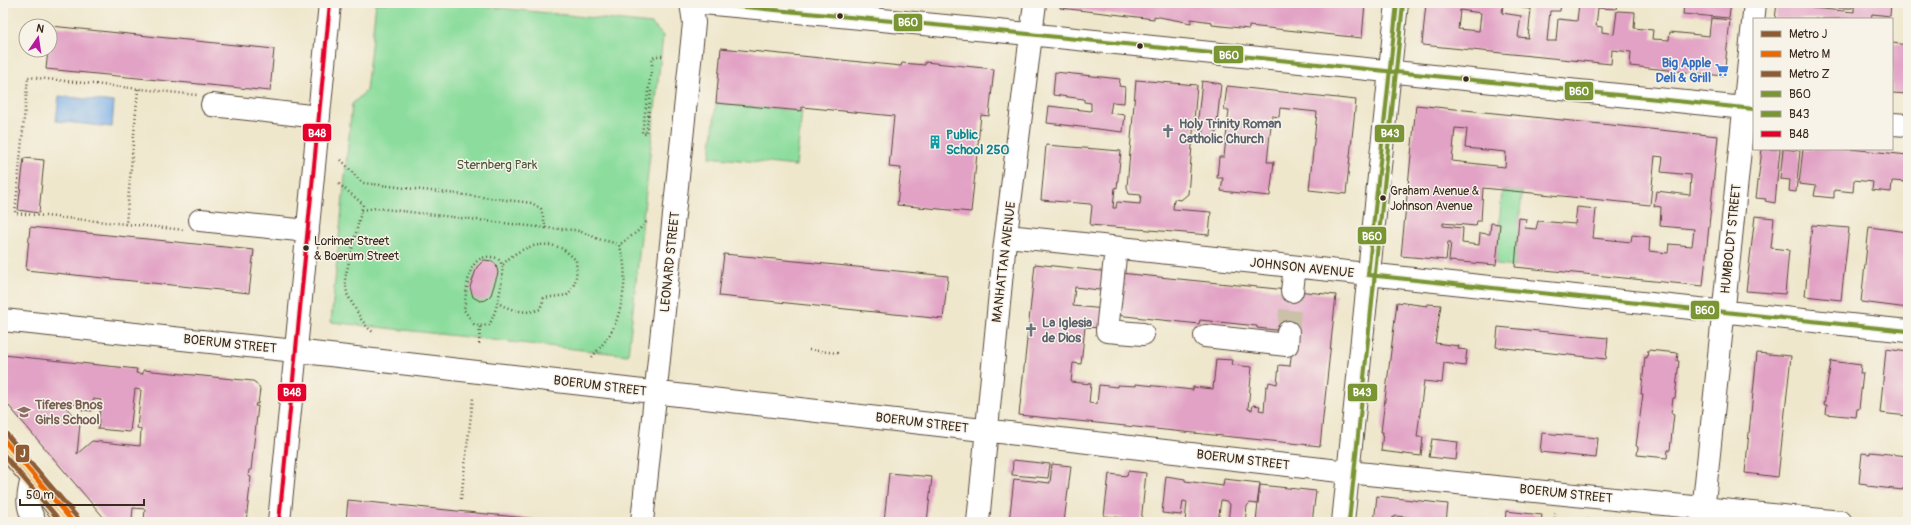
<svg xmlns="http://www.w3.org/2000/svg" width="1911" height="525" font-family="Pangolin,sans-serif">
<style>
.green{fill:#8cdd9d;stroke:#64845e}
.water{fill:#7aafe8;stroke:#5a6c83}
.building{fill:#e2a2c5;fill-rule:evenodd}
.lines{fill:none;stroke-linecap:round;stroke-linejoin:round}
.minor-tunnel{stroke:#cbc1a9;stroke-width:22;stroke-dasharray:22 11;stroke-linecap:butt}
.minor-casing{stroke:#564638;stroke-width:24}
.major-casing{stroke:#564638;stroke-width:24}
.path{stroke:#564638;stroke-width:2.5;stroke-dasharray:1 3;stroke-linecap:butt}
.minor{stroke:#fff;stroke-width:22}
.major{stroke:#eec469;stroke-width:22}
.bus-1-casing{stroke:#f7f3e8;stroke-width:7}
.bus-2-casing{stroke:#f7f3e8;stroke-width:7}
.bus-3-casing{stroke:#f7f3e8;stroke-width:7}
.bus-1{stroke:#799534;stroke-width:4}
.bus-2{stroke:#799534;stroke-width:4}
.bus-3{stroke:#e4002b;stroke-width:4}
.metro-1-casing{stroke:#f7f3e8;stroke-width:8}
.metro-2-casing{stroke:#f7f3e8;stroke-width:8}
.metro-3-casing{stroke:#f7f3e8;stroke-width:8}
.metro-1{stroke:#8e5c33;stroke-width:5}
.metro-2{stroke:#eb6800;stroke-width:5}
.metro-3{stroke:#8e5c33;stroke-width:5}
.bus-dot{fill:#3b2a1e;stroke:#f7f3e8;stroke-width:1.5}
.labels{text-anchor:middle;dominant-baseline:central;stroke-width:3;stroke-linejoin:round;paint-order:stroke}
.bus-label{font-size:12px;fill:#3b2a1e;stroke:#f7f3e8;text-anchor:start}
.shop-label{font-size:13px;font-weight:bold;fill:#366cbe;stroke:#f7f3e8;text-anchor:end}
.worship-label{font-size:13px;font-weight:bold;fill:#5b616d;stroke:#f7f3e8;text-anchor:start}
.culture-label{font-size:13px;font-weight:bold;fill:#0d838f;stroke:#f7f3e8;text-anchor:start}
.park-label{font-size:13px;fill:#4f573e;stroke:#f7f3e8}
.street-label{font-size:13px;fill:#3b2a1e;stroke:#f7f3e8}
.education-label{font-size:13px;font-weight:bold;fill:#785e54;stroke:#f7f3e8;text-anchor:start}
.line-badge{stroke:#f7f3e8;stroke-width:1.5}
.badge-label{font-size:11px;text-anchor:middle;font-weight:bold;fill:#fff}
</style>
<rect width="100%" height="100%" fill="#f7f3e8"/>
<filter id="ink" filterUnits="userSpaceOnUse"><feTurbulence type="fractalNoise" baseFrequency=".025" numOctaves="2"/><feDisplacementMap in="SourceGraphic" scale="8" xChannelSelector="R" yChannelSelector="G"/><feConvolveMatrix kernelMatrix="1 2 1 2 8 2 1 2 1" color-interpolation-filters="sRGB"/></filter>
<filter id="wash" filterUnits="userSpaceOnUse"><feTurbulence type="fractalNoise" baseFrequency=".012" numOctaves="4" result="noise"/><feDisplacementMap in="SourceGraphic" scale="16" xChannelSelector="R" yChannelSelector="G"/><feGaussianBlur stdDeviation="0.9" result="paint"/><feColorMatrix in="noise" values="0 0 0 0 0 0 0 0 0 0 0 0 0 0 0 0 0 1.4 0 .05"/><feComposite in="paint" operator="in"/></filter>
<g filter="url(#wash)">
<rect width="100%" height="100%" fill="#efe7cc"/>
<path class="green" d="M376,3H452L652,24L663,36L628,355L331,322L352,104L366,91Z
M716,103L802,111L796,166L710,157Z
M1502,190L1522,192L1515,267L1496,265Z"/>
<path class="water" d="M59,96L114,102L112,127L56,121Z"/>
<g id="blocks">
<path class="building" d="M1061,3H1365L1362,38L1249,26V29L1231,27L1212,25V22L1191,19V23L1154,16V19L1104,13L1060,8Z
M1426,3H1503L1502,13L1521,16L1518,37L1528,38L1531,9L1522,8V3H1561L1560,11H1550L1547,41H1556L1558,19L1577,21L1579,3H1617L1616,9L1598,8L1596,26L1602,27V32L1614,34L1617,11L1635,12L1634,28L1653,30L1652,39L1669,40L1670,32L1709,36L1711,18L1730,20L1724,76L1630,66L1631,52L1612,50L1611,64L1422,45ZM1460,10L1481,13L1479,31L1458,29Z
M1684,3H1731L1729,18L1683,14Z
M1777,3H1812V8L1854,12V3H1891L1890,16L1872,14L1871,19H1775Z
M1837,3H1852V8H1837Z
M51,26L274,49L270,91L46,69L48,50H50Z
M1892,43L1908,45V94L1892,93Z
M721,48L901,66L902,63L925,65V62L994,69L989,116L981,115L971,212L897,205L901,168L889,167L894,116L802,107V111L716,103Z
M1055,72L1120,79L1119,86L1125,87L1124,103L1112,102L1110,113L1125,115L1123,132L1047,123L1049,106L1091,111V103L1084,102V99L1053,95Z
M1136,80L1197,85L1188,194L1181,200L1174,199L1173,209L1211,212L1209,235L1090,225L1092,206L1090,204L1041,200L1046,145L1121,151L1117,188L1115,187L1113,208H1116L1117,202L1140,204L1141,195L1129,194L1127,187Z
M1202,81L1221,84L1215,142L1202,140L1203,129L1197,128Z
M1227,86L1356,100L1346,194L1309,190L1317,112L1280,108L1279,117L1272,116L1267,162H1274L1270,196L1221,191L1223,178H1217L1219,157H1224L1229,110H1224Z
M1416,105L1718,136L1703,286L1515,267L1519,218L1526,219L1525,228L1536,229L1538,221L1575,224L1577,207L1596,209L1593,238L1631,242L1632,235L1650,237L1649,251L1668,253L1669,244L1692,246L1694,229L1660,226L1661,207L1654,206L1656,191L1690,195L1691,175L1661,172L1663,157L1655,156L1650,205L1483,188L1481,221H1477L1476,226L1443,223V226L1463,228L1462,243L1479,245L1480,233L1490,234L1491,223L1500,224L1496,265L1449,261L1451,242H1448L1446,260L1401,256ZM1455,128L1467,129L1465,148L1506,152L1505,167L1452,161Z
M1762,149H1780L1775,203L1765,201L1766,199L1756,198Z
M1783,149L1800,151L1796,192L1789,191L1790,180L1780,179Z
M1803,149H1850L1908,155V182L1892,181L1891,192L1872,190L1873,182L1854,180L1853,192L1834,190V198L1814,196L1816,186L1799,184Z
M24,158L44,160L39,213L18,210Z
M1755,216L1774,218L1771,248L1789,250L1785,294L1746,291Z
M1812,225L1849,228L1841,300L1805,296Z
M30,227L254,250L249,293L26,270Z
M1869,227L1908,232V308L1861,302Z
M724,254L948,276L943,319L719,296Z
M484,260L492,261L496,264L498,273L491,295L486,300L480,301L473,297L470,287L477,267Z
M1035,264L1109,272L1107,291L1075,287L1073,306L1105,309L1103,328L1085,327L1081,364L1073,363L1071,382L1091,384L1089,403L1097,404L1099,385L1117,387V385L1136,386V384L1193,390V387L1213,389L1216,359L1233,360L1232,365L1252,367L1248,409L1252,410L1253,405L1260,406L1259,410L1264,411L1266,386L1268,387L1269,382L1277,384L1279,365L1290,366L1294,332L1257,328V326L1200,320L1199,324L1116,315L1120,273L1336,295L1320,446L1019,415Z
M1397,302L1427,306L1428,304L1441,305L1435,343L1459,346L1458,349L1467,350L1465,366L1444,363L1442,383L1424,381L1417,437H1423L1421,456L1381,451L1383,432H1381Z
M1498,327L1608,338L1606,359L1496,347Z
M1886,349L1908,352V416L1880,413Z
M1648,350L1678,353L1677,361H1679L1675,398H1673L1671,413L1674,414L1670,450H1668L1667,458L1637,455L1638,447L1636,446L1643,394H1641L1645,357L1647,358Z
M1757,353L1791,356L1778,477L1745,473Z
M3,355L137,369L136,373L143,374V370L253,381L256,383L260,389L258,404L256,403L255,406H258L251,470H249L248,476L251,477L246,522H121L105,519L3,399ZM135,389L141,390L137,428L141,429L140,446L92,441L77,454L80,424L65,406L45,404V401L82,405V410L92,411L93,399L101,400L98,429L130,432ZM133,508L145,509L144,521L132,519Z
M1831,361L1861,365L1860,373H1863L1859,409H1857L1856,417L1826,414L1827,405H1824Z
M1542,433L1598,438L1596,458L1540,452Z
M1432,439L1458,442L1456,460L1429,457Z
M1870,452L1907,456L1908,488H1903V490L1867,486V484L1859,483L1862,453L1870,454Z
M1013,460L1050,464L1048,478L1012,475Z
M1052,464L1071,466L1064,522H1009L1014,479L1050,483Z
M1128,471L1146,473L1141,522H1122L1123,518L1104,516L1109,474L1127,476Z
M889,473L932,477L927,522H884Z
M1166,476L1185,479V481L1223,486L1224,479L1260,483L1257,504L1250,503L1247,506L1245,522H1228L1230,504L1226,501L1221,500L1218,522H1185L1187,502L1183,501L1181,515L1162,513Z
M1260,485L1316,491L1312,522H1256Z
M1377,496L1448,504L1446,522H1427L1425,519L1396,516L1392,518L1403,522H1374Z
M348,500L556,521V522H346Z
M3,510L5,515L9,522H3Z
M1506,511L1542,515L1541,522H1505Z
M1586,519L1601,521V522H1583Z"/>
</g>
</g>
<g filter="url(#ink)">
<use href="#blocks" fill-opacity="0" stroke="#564638" stroke-width="1"/>
<g class="lines">
<path class="minor-tunnel" d="M1288,332L1292,291"/>
<g class="minor-casing">
<path id="minor" d="M703,3L1008,32L1754,109
M212,105L319,117
M1892,124L1908,125
M200,220L308,231
M1007,236L1908,331
M1116,248L1107,331L1143,334
M1292,291L1295,267
M3,320L295,351L1348,472L1841,522
M1205,336L1287,345L1288,332
M32,478C28,496 25,504 35,522
M279,522L330,3
M642,522L694,23L691,3
M978,522L1004,251L1035,3
M1343,522L1397,3
M1702,522L1755,3"/>
</g>
<g class="major-casing">
<path id="major" d="M3,444L70,522"/>
</g>
<path class="path" d="M138,89L126,224L15,213L28,77L197,95
M651,91L646,134L642,133L653,58L656,56H664
M341,160C348,166 357,180 364,183L532,203L541,209L546,228L575,230L588,234L598,239L619,244
M339,184L363,204L345,278L347,294L361,319L368,328L374,333
M362,210L376,208L546,228
M126,224L185,230
M497,302C508,310 528,315 540,309L544,298L567,295C577,284 577,274 576,260C571,256 565,249 558,247C538,240 514,250 502,266
M479,344L480,326L474,324L464,310C467,292 466,254 491,257C495,257 499,258 501,263C506,273 496,315 489,325L480,326
M809,350L838,353
M592,357C600,347 610,337 615,324C624,302 629,267 619,245L637,232L647,221
M461,499L473,398
M1554,522L1556,511"/>
<use href="#minor" class="minor"/>
<use href="#major" class="major"/>
<g class="bus-1-casing">
<path id="bus-1" d="M703,3L1008,32L1754,109
M1397,3L1368,275L1908,331"/>
</g>
<g class="bus-2-casing">
<path id="bus-2" d="M1349,522L1403,4"/>
</g>
<g class="bus-3-casing">
<path id="bus-3" d="M279,522L330,3"/>
</g>
<use href="#bus-1" class="bus-1"/>
<use href="#bus-2" class="bus-2"/>
<use href="#bus-3" class="bus-3"/>
<g class="metro-1-casing">
<path id="metro-1" d="M3,430L81,522"/>
</g>
<g class="metro-2-casing">
<path id="metro-2" d="M3,439L73,522"/>
</g>
<g class="metro-3-casing">
<path id="metro-3" d="M3,454L61,522"/>
</g>
<use href="#metro-1" class="metro-1"/>
<use href="#metro-2" class="metro-2"/>
<use href="#metro-3" class="metro-3"/>
</g>
</g>
<defs>
<g id="supermarket-bare" transform="scale(1.08)"><path d="M-6-5.5h2.5l.6 2H6L4.5 2H-2.5L-4.4-4H-6ZM-1.5 3.2a1.3 1.3 0 1 0 .1 0ZM3 3.2a1.3 1.3 0 1 0 .1 0Z" fill="#3f7fe0" stroke="#f7f3e8" stroke-width="2.5" paint-order="stroke"/></g>
<g id="church-bare" transform="scale(1.08)"><path d="M-1.2-6h2.4v3.5h3.3v2.4h-3.3V6h-2.4V-.1h-3.3v-2.4h3.3Z" fill="#6b7280" stroke="#f7f3e8" stroke-width="2.5" paint-order="stroke"/></g>
<g id="building-bare" transform="scale(1.08)"><path d="M-4-6H4V6H1V3H-1V6H-4ZM-2.5-4.3h1.7v1.8h-1.7ZM.8-4.3h1.7v1.8H.8ZM-2.5-1h1.7V.8h-1.7ZM.8-1h1.7V.8H.8Z" fill="#0f9aa8" stroke="#f7f3e8" stroke-width="2.5" paint-order="stroke"/></g>
<g id="school-bare" transform="scale(1.08)"><path d="M0-5L7-2L0 1L-7-2ZM-4 1L0 2.5L4 1V4Q0 6-4 4Z" fill="#8d6e63" stroke="#f7f3e8" stroke-width="2.5" paint-order="stroke"/></g>
</defs>
<g fill-rule="evenodd">
<use href="#supermarket-bare" x="1722" y="70"/>
<use href="#church-bare" x="1168" y="131"/>
<use href="#building-bare" x="935" y="142"/>
<use href="#church-bare" x="1031" y="330"/>
<use href="#school-bare" x="24" y="412"/>
</g>
<g class="bus-dot">
<circle cx="840" cy="16" r="3.5"/>
<circle cx="1140" cy="46" r="3.5"/>
<circle cx="1466" cy="79" r="3.5"/>
<circle cx="1383" cy="198" r="3.5"/>
<circle cx="306" cy="248" r="3.5"/>
</g>
<g class="labels">
<g class="bus-label">
<text x="1390" y="191">Graham Avenue &amp;<tspan x="1390" dy="15">Johnson Avenue</tspan></text>
<text x="314" y="241">Lorimer Street<tspan x="314" dy="15">&amp; Boerum Street</tspan></text>
</g>
<g class="shop-label">
<text x="1711" y="63">Big Apple<tspan x="1711" dy="15">Deli &amp; Grill</tspan></text>
</g>
<g class="worship-label">
<text x="1179" y="124">Holy Trinity Roman<tspan x="1179" dy="15">Catholic Church</tspan></text>
<text x="1042" y="323">La Iglesia<tspan x="1042" dy="15">de Dios</tspan></text>
</g>
<g class="culture-label">
<text x="946" y="135">Public<tspan x="946" dy="15">School 250</tspan></text>
</g>
<g class="park-label">
<text x="497" y="165">Sternberg Park</text>
</g>
<g class="street-label">
<text transform="translate(1731 239) rotate(-84)">HUMBOLDT STREET</text>
<text transform="translate(670 262) rotate(-84)">LEONARD STREET</text>
<text transform="translate(1004 262) rotate(-83)">MANHATTAN AVENUE</text>
<text transform="translate(1302 268) rotate(6)">JOHNSON AVENUE</text>
<text transform="translate(230 344) rotate(6)">BOERUM STREET</text>
<text transform="translate(600 386) rotate(7)">BOERUM STREET</text>
<text transform="translate(922 423) rotate(7)">BOERUM STREET</text>
<text transform="translate(1243 460) rotate(7)">BOERUM STREET</text>
<text transform="translate(1566 494) rotate(6)">BOERUM STREET</text>
</g>
<g class="education-label">
<text x="35" y="405">Tiferes Bnos<tspan x="35" dy="15">Girls School</tspan></text>
</g>
</g>
<g class="line-badge">
<rect x="893" y="13" width="30" height="19" rx="4" fill="#799534"/>
<rect x="1213" y="45" width="31" height="19" rx="4" fill="#799534"/>
<rect x="1564" y="81" width="30" height="20" rx="4" fill="#799534"/>
<rect x="302" y="123" width="30" height="19" rx="4" fill="#e4002b"/>
<rect x="1374" y="124" width="31" height="19" rx="4" fill="#799534"/>
<rect x="1357" y="226" width="30" height="19" rx="4" fill="#799534"/>
<rect x="1690" y="300" width="30" height="20" rx="4" fill="#799534"/>
<rect x="277" y="383" width="30" height="19" rx="4" fill="#e4002b"/>
<rect x="1347" y="383" width="31" height="19" rx="4" fill="#799534"/>
<rect x="15" y="444" width="15" height="19" rx="4" fill="#8e5c33"/>
</g>
<g class="badge-label">
<text x="908" y="26">B60</text>
<text x="1229" y="59">B60</text>
<text x="1579" y="95">B60</text>
<text x="317" y="137">B48</text>
<text x="1390" y="137">B43</text>
<text x="1372" y="240">B60</text>
<text x="1705" y="314">B60</text>
<text x="292" y="396">B48</text>
<text x="1362" y="396">B43</text>
<text x="23" y="457">J</text>
</g>
<rect width="1911" height="525" fill="none" stroke="#f7f3e8" stroke-width="16"/>
<rect x="1753" y="18" width="140" height="132" fill="#f7f3e8" stroke="#aca397"/>
<rect x="1761" y="31" width="20" height="6" fill="#8e5c33" stroke="#aca397"/>
<text x="1789" y="38" font-size="12" fill="#3b2a1e">Metro J</text>
<rect x="1761" y="51" width="20" height="6" fill="#eb6800" stroke="#aca397"/>
<text x="1789" y="58" font-size="12" fill="#3b2a1e">Metro M</text>
<rect x="1761" y="71" width="20" height="6" fill="#8e5c33" stroke="#aca397"/>
<text x="1789" y="78" font-size="12" fill="#3b2a1e">Metro Z</text>
<rect x="1761" y="91" width="20" height="6" fill="#799534" stroke="#aca397"/>
<text x="1789" y="98" font-size="12" fill="#3b2a1e">B60</text>
<rect x="1761" y="111" width="20" height="6" fill="#799534" stroke="#aca397"/>
<text x="1789" y="118" font-size="12" fill="#3b2a1e">B43</text>
<rect x="1761" y="131" width="20" height="6" fill="#e4002b" stroke="#aca397"/>
<text x="1789" y="138" font-size="12" fill="#3b2a1e">B48</text>
<g transform="translate(38 38) rotate(13)"><circle r="19" fill="#f7f3e8" stroke="#aca397"/>
<path d="M0-3L7 15L0 10L-7 15Z" fill="#b5179e"/>
<text y="-6" font-size="11" font-weight="bold" text-anchor="middle" fill="#3b2a1e">N</text>
</g>
<path d="M20 499v6h124v-6" fill="none" stroke="#3b2a1e" stroke-width="2"/>
<text x="26" y="499" font-size="12" fill="#3b2a1e" stroke="#f7f3e8" stroke-width="3" paint-order="stroke">50 m</text>
</svg>
